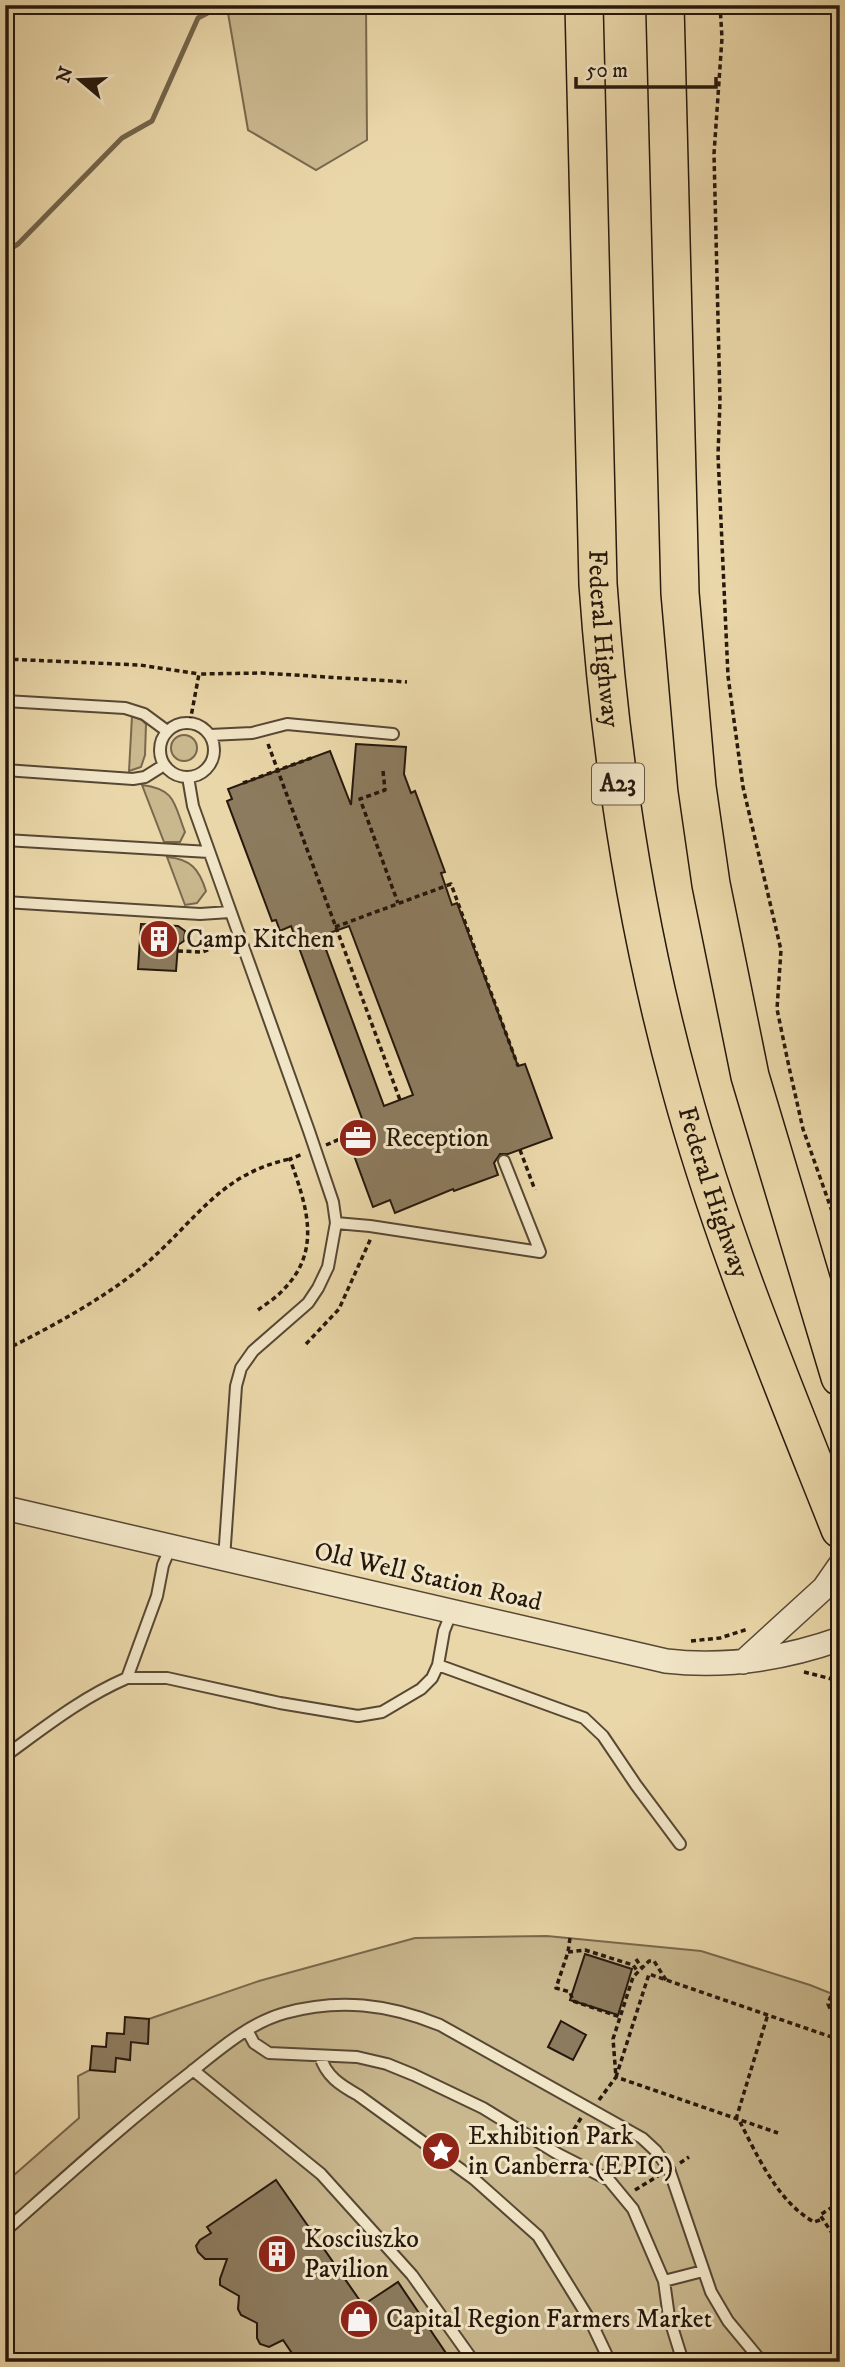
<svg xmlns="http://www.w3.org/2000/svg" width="845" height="2367" font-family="'IM FELL DW Pica',serif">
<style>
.green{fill:#c9b78e;stroke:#78684d;stroke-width:2}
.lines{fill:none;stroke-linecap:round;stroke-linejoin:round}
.stream{stroke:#73644a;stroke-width:5}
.building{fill:#8c7b5e;stroke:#26180c;stroke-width:2;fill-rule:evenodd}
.service-casing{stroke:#574833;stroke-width:14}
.minor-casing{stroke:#574833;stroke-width:26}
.trunk-casing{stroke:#26180c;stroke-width:40}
.path{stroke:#26180c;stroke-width:3.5;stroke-dasharray:5 3.5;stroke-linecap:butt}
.service{stroke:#f1e5c7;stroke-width:10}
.minor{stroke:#f1e5c7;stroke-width:23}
.trunk{stroke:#ead7a9;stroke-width:37}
.labels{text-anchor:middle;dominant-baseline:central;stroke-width:6;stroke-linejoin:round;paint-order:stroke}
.shield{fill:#f1e5c7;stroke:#635644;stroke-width:2}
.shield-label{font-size:24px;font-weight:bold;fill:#26180c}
.street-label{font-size:26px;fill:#26180c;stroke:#f1e5c7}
.poi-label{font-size:26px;fill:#26180c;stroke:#f1e5c7;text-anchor:start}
</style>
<rect width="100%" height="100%" fill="#ead7a9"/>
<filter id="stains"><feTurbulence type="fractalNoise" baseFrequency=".00286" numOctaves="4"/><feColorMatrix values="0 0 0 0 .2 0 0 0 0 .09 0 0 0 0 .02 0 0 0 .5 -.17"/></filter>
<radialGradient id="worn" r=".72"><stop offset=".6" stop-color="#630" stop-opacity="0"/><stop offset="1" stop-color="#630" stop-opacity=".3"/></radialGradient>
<path class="green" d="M242,5H366L367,140L316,170L248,130L228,13Z
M132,716L142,720L146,724L145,755L141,767L129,771Z
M171 748a13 13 0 1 1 26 0a13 13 0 1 1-26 0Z
M142,785C176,789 174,804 185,832L180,842H164Z
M167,857C191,859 199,869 206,891L197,903L185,905Z
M547,1936L701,1951L810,1985L840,1997V2362H5V2183L79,2118L78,2076L90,2070L149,2019L259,1981L415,1938Z"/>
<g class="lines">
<path class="stream" d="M5,252L18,244L122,138L152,121L198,18L223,5"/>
</g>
<path class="building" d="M356,744L406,747L404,774L411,793L415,791L445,872L441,873L452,905L457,903L518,1066L525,1064L552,1138L508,1154H500L494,1163L498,1175L454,1191L453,1189L395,1213L390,1200L373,1207L345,1131L364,1124L291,926L280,931L276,920L272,921L227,801L232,799L228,789L330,751L351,805ZM349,926L413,1095L384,1106L321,936Z
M141,924L178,926L185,931L184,941L178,945L176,971L138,969Z
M585,1954L632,1969L618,2015L570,2000Z
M125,2017L149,2019L148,2044L131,2042L130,2060L116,2058L115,2072L90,2070L92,2046L106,2047L107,2033L124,2034Z
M561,2021L586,2035L573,2060L548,2047Z
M276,2180L363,2305L398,2282L452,2362H298L283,2340L269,2347L260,2344L257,2338V2323L241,2315L238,2309L239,2296L220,2285V2279L227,2259H205L198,2252L196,2246L200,2240L211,2233L207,2227Z"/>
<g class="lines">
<g class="service-casing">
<path id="service" d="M5,701L125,708L144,714L167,731
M160 750a27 27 0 1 1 54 0a27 27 0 1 1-54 0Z
M210,735L252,733L287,724L393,734
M5,770L133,779L145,777L164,765
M188,777L193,806L309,1131L333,1202L336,1223L328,1267L318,1288L308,1303L253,1351L241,1368L236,1386L224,1559
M5,840L209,852
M5,902L200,914L230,912
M336,1223L370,1226L540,1252L504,1161
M438,1665L584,1718L603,1736L636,1785L680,1844
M127,1678H167L280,1703L358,1716L382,1712L421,1689L432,1678L438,1665L444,1631L452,1611
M5,1756C45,1727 81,1698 127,1678L157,1596L163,1565L171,1546
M247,2030L254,2043L269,2053L357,2057L387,2064L414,2075L483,2108L558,2154L609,2180L633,2209L664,2281L669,2317L683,2362
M320,2056C326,2076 340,2085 358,2095L474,2179L538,2236L591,2322L610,2362
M193,2070L321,2174L412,2275L474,2362
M5,2231C66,2177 126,2122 191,2072C220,2049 249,2023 285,2013C339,1998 388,2004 440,2025L642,2138L656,2151L669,2169L711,2292L728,2321L762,2362
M664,2281L703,2271"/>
</g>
<g class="minor-casing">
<path id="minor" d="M5,1508L666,1661C726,1668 783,1659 840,1639
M743,1662L824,1588L840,1565"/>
</g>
<g class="trunk-casing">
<g id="trunk">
<path id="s1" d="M584,5L598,584C610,754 635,922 680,1086C721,1237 782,1383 840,1529"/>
<path d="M665,5L680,593L697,787L711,884L750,1076L840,1377"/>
</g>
</g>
<path class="path" d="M720,5L722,38L714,154L720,401L718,455L728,676L743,787L781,950L777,1009L789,1067L803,1129L840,1234
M5,659L140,665L199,674
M190,722L199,674L262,673L407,682
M5,740L13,714
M268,744L400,1100
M383,771L385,790L360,799L398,903
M243,783L314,757
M335,927L451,884L518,1066
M178,951L202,952L227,943
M326,1145L347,1136
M520,1150L535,1190
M258,1310C266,1304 276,1298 283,1290C323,1250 306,1205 290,1159L303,1154
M306,1344L339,1309L371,1238
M5,1350C53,1326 101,1300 142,1267C194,1224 218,1174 290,1159
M691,1641L720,1638L748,1629
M804,1672L840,1681
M570,1938L568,1952L556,1988L570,1992L573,2001L620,2017
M568,1952L585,1950L633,1965L638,1972
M636,1959L642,1968
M666,1980L654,1961H649L633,1977L613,2039L616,2077L649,1974L840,2040
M831,1996L828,2004L840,2031
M599,2100L616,2077L778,2133
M736,2119L768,2014
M740,2122C758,2157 778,2202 814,2222L823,2219
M565,2144L581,2118
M680,2163L689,2157
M635,2190L658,2176
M840,2202L820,2215L840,2245"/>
<use href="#service" class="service"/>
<use href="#minor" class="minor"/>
<use href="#trunk" class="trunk"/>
</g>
<defs>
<g id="building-disc" transform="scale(2.0125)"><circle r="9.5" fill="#8f2418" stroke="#f1e5c7"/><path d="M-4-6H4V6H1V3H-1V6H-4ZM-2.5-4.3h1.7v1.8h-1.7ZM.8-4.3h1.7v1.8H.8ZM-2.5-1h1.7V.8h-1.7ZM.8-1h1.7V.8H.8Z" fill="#fff"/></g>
<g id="office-disc" transform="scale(2.0125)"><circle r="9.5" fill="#8f2418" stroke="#f1e5c7"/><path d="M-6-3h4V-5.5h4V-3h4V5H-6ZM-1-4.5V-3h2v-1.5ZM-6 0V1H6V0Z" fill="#fff"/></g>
<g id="sight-disc" transform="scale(2.0125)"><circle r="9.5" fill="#8f2418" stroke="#f1e5c7"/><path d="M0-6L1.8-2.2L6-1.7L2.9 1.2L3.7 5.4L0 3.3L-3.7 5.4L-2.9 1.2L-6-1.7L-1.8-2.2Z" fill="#fff"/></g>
<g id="shop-disc" transform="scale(2.0125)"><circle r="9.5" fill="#8f2418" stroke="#f1e5c7"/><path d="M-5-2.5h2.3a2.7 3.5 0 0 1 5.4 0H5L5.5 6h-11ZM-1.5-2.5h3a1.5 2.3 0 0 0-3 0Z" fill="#fff"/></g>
</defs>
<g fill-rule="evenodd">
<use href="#building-disc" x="159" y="939"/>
<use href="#office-disc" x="358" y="1138"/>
<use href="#sight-disc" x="441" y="2151"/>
<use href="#building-disc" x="277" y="2254"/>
<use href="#shop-disc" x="359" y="2319"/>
</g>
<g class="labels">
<rect class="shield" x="592" y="763.5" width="52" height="41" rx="5"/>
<g class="shield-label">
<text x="618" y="784">A23</text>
</g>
<g class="street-label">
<text stroke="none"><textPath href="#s1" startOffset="634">Federal Highway</textPath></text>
<text stroke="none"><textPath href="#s1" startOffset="1200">Federal Highway</textPath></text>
<text transform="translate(428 1577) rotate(13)">Old Well Station Road</text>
</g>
<g class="poi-label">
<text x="186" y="939">Camp Kitchen</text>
<text x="385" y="1138">Reception</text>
<text x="468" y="2136">Exhibition Park<tspan x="468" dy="30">in Canberra (EPIC)</tspan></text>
<text x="304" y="2239">Kosciuszko<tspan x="304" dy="30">Pavilion</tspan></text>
<text x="386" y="2319">Capital Region Farmers Market</text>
</g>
</g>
<rect width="845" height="2367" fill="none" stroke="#ead7a9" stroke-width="28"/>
<rect x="7" y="7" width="831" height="2353" fill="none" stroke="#26180c" stroke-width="3.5"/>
<rect x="14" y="14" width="817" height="2339" fill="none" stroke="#26180c" stroke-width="2"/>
<g transform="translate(80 80) rotate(289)" stroke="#f1e5c7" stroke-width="5" paint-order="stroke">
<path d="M0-5L12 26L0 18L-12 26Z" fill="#26180c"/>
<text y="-10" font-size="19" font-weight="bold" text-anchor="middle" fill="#26180c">N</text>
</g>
<path d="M576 77v10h140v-10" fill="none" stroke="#26180c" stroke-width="3.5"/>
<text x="586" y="77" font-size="21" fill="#26180c" stroke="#f1e5c7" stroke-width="5" paint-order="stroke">50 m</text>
<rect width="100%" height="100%" filter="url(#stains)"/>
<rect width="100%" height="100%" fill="url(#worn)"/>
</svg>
